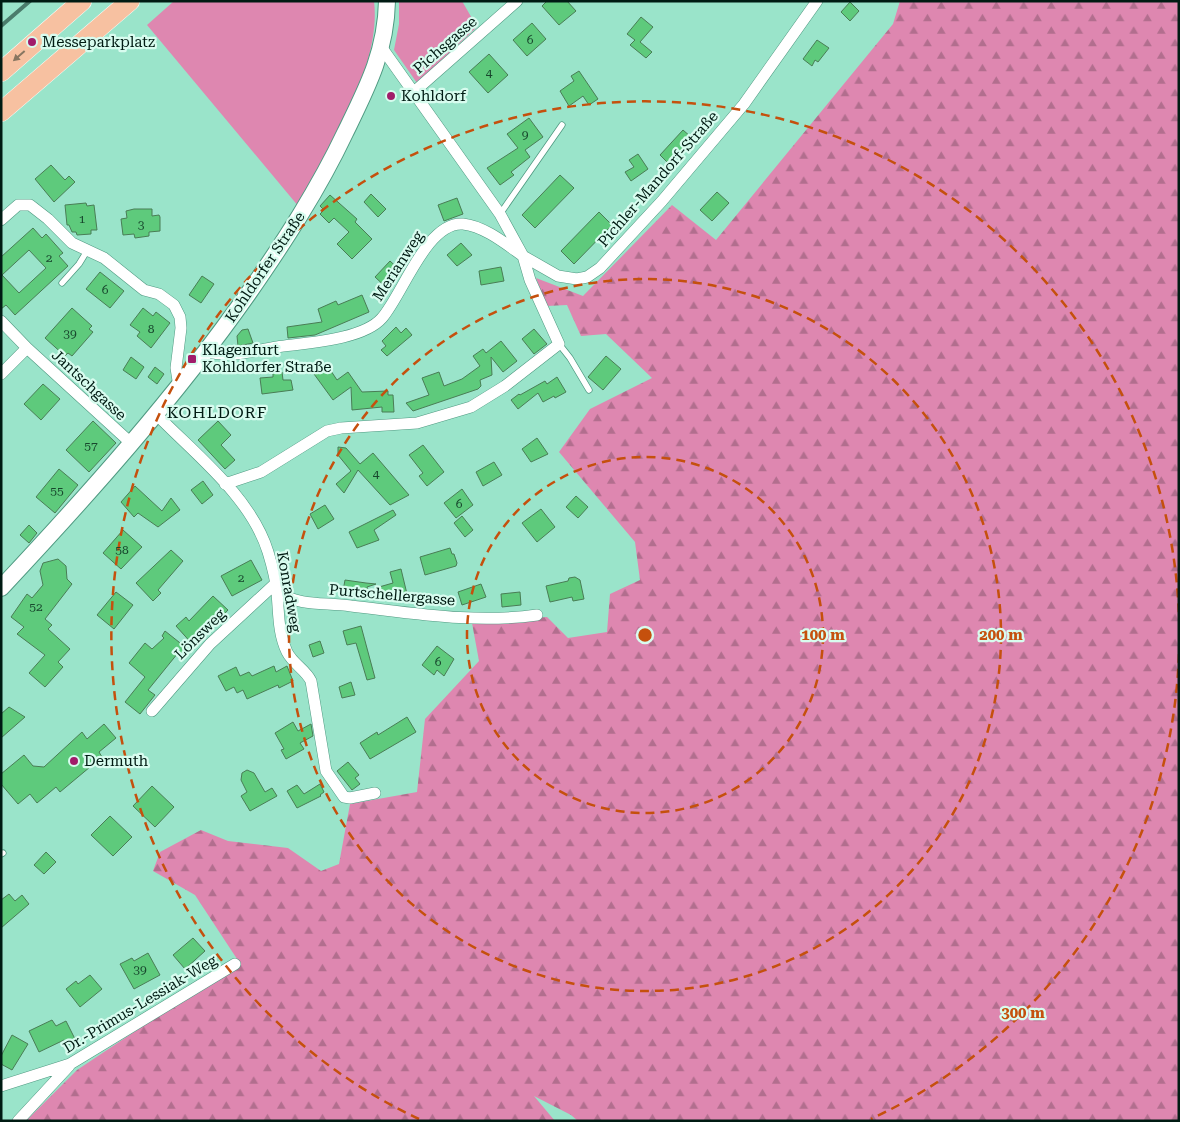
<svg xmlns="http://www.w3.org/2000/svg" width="1180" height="1122" font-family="'Roboto Serif',serif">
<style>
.green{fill:#de87b0}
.forest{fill:url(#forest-firs)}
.building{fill:#5eca7c;stroke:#497d55;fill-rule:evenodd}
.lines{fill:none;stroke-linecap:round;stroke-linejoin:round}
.lane-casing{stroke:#4f9981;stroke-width:7}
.street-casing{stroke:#4f9981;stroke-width:12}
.secondary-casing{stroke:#4f9981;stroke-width:18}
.primary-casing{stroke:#fff;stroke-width:20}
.lane{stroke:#fff;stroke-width:5.5}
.street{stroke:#fff;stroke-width:11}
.secondary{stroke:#fff;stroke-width:16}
.primary{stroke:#f7c1a1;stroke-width:19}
.rail{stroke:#4b7c6c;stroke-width:4}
.oneway{fill:#887661}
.ring{fill:none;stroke:#c5500d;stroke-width:2.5;stroke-dasharray:9 6}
.poi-dot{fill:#a11c6a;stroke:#d8fcef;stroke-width:2}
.labels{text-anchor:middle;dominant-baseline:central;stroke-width:4.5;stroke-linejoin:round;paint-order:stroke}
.number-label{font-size:12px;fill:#18472d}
.poi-label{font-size:15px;fill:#001b13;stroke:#d8fcef;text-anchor:start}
.street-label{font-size:15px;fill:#001b13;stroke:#d8fcef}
.neighbourhood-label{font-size:16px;letter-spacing:1px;fill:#001b13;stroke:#d8fcef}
.centre{fill:#c5500d;stroke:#d8fcef;stroke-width:2.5}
.ring-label{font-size:15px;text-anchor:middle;font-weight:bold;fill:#c5500d;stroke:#d8fcef;stroke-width:4.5;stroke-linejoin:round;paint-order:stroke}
</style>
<defs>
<pattern id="forest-firs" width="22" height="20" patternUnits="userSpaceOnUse" patternTransform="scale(1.25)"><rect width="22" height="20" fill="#de87b0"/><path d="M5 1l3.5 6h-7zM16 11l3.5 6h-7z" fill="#b26e8e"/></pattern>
</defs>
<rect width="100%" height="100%" fill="#9ae4ca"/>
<path class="green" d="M174,1H374C382,67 328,149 299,207L147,25Z
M399,1H462L477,27L417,83L394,50L399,24Z"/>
<path class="forest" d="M900,1H1179V1121H578L571,1115L534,1096L555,1121H26L77,1070L239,962L195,895L153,871L160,852L201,830L228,841L288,848L321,871L339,864L350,804L417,792L425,719L479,661L472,623L547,617L568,638L607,632L610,594L640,580L635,542L559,452L590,409L652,378L606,334L581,336L567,305L547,306L536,278L583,296L672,205L716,240L893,24Z"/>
<path class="building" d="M547,1H567L576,11L559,25L542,6Z
M850,2L859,11L850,21L841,12Z
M641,17L653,27L640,42L652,52L646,58L630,45L635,40L627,34Z
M532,23L546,39L527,56L513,40Z
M817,40L829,48L818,62L815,60L812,66L803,59Z
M489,54L508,75L488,93L469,72Z
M579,71L598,99L589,105L583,96L569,106L560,91L574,81L571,76Z
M529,118L543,137L525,150L530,157L511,172L514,175L500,185L487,168L518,148L507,134Z
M683,130L691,137L688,149L669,164L660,155Z
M638,154L648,169L631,181L625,172L634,167L629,160Z
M51,165L65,180L69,176L75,182L54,202L35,179Z
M560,175L574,188L535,228L522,215Z
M717,192L729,203L712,221L700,210Z
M371,194L386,209L378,217L364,202Z
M330,195L357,219L355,222L372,239L352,259L337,244L349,232L334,218L329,223L320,214L324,210L320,206Z
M457,198L463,214L444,221L438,205Z
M86,203L87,206L94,205L97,230H91V234L77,235L76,232H72L69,225H67L65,205Z
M134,209H152V216L159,215L160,217V231L149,232V236L135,238L134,234L123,235L121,219L127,218L126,211Z
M599,212L612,225L574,264L561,251Z
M33,228L42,238L46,234L63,253L59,256L68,266L15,315L6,305L1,309V257ZM29,250L46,268L19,293L2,275Z
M461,243L472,255L457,266L447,255Z
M390,261L402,272L389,290L375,277Z
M501,267L504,281L481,285L479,271Z
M100,272L124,291L110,308L86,289Z
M202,276L214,284L201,303L189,295Z
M362,295L369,312L315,335L288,338L287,327L322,322L318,309L336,301L338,305Z
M72,308L92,326L89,329L93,332L72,356L68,353L65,356L45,338Z
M143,308L153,316L156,312L170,323L151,348L137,336L140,332L130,325Z
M396,327L401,333L406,328L412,335L387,356L381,350L386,346L382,341Z
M248,329L253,343L238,346L237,336L242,330Z
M534,329L547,344L534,354L522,339Z
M501,341L517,361L503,372L491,357L492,375L480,380L481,386L478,389L413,411L406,403L429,395L422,378L439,372L444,386L462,379L480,366L473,356L483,349L486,353Z
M606,356L621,369L603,390L588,377Z
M131,357L144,367L136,379L123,370Z
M327,365L337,380L348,372L362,392L388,391V395H393L394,412H382V407L352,410L351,387L333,400L314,374Z
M155,367L164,374L157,384L148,377Z
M282,372L283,380H291L293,390L262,394L260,378L273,377V373Z
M557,377L566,392L555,398L554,396L543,402L538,393L518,409L511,400L519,394L520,395L545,381L547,384Z
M43,384L60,399L41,420L24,404Z
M93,421L116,443L89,472L66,450Z
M218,421L231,435L221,445L235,460L225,469L198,440Z
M537,438L548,454L531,462L522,449Z
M423,445L444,472L427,486L419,476L423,473L409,455Z
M338,447L346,448L360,464L373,453L409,495L390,505L358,470L344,493L336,484L351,471L338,455Z
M494,462L502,475L483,486L476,472Z
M59,469L78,485L55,513L36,497Z
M203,481L213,495L202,504L191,490Z
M135,486L162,511L171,498L180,510L158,527L138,513L134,517L121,502Z
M462,489L473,505L456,518L444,503Z
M576,496L588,507L578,518L566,507Z
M325,505L334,519L318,529L310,514Z
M541,509L555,527L537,542L522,523Z
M393,510L396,515L374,530L379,540L357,548L349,532Z
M462,516L473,530L465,537L454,523Z
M29,525L37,533L29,543L20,535Z
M123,530L142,547L121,569L103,553Z
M450,548L452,554H454L457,563L456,566L425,575L420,557Z
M171,550L183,561L158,590L161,593L153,601L136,583Z
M58,559L66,566L67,579L72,584L45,619L52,625L48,629L70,649L58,662L63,667L45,687L29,673L45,655L17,634L24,627L11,617L27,594L32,598L43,585L40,571L43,563Z
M251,560L262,580L232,596L221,576Z
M401,569L407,594L382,600L379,587L393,583L390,572Z
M575,577L580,580L584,599L573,601L572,597L550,602L546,586L568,581L569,578Z
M345,580L366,583L376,584L367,587L368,591L359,595L357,590L343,591Z
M481,584L486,597L462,605L458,592Z
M116,592L133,605L114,629L97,615Z
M520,592L521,605L502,607L501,594Z
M213,596L228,610L194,646L176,626L186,617L189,621Z
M361,626L375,678L367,680L356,643L347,645L343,631Z
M165,631L189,650L182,657L178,653L148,690L155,695L140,714L125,702L145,677L129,663L145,643L152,649L164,638L162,636Z
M320,641L324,653L313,657L309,645Z
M437,646L454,659L444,676L437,670L434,675L422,665Z
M274,666L276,672L287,666L293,681L279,688L278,685L247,699L243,690L237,693L234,687L226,691L218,676L236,667L240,676L249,672L252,676Z
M351,682L355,695L342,698L339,687Z
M9,707L25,717L1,738V714Z
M407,717L416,732L370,759L360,743L377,732L378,735Z
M293,722L298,731L311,724L313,736L300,743L304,749L286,759L281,750L284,749L275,733Z
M104,724L116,738L99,752L102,757L60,792L56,787L37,803L30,794L18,804L1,784V774L24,755L33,766L44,767L82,732L87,739Z
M348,762L359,775L355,778L360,784L352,790L337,771Z
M247,770L254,773L265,792L272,788L277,796L250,811L241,796L247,792L241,780L242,773Z
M320,784L324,792L320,795L321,796L297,808L287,791L297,785L304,794Z
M152,786L174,807L155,827L133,806Z
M110,816L132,837L113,856L91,835Z
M46,852L56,862L44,874L34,865Z
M9,894L15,901L22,895L29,904L1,928V900Z
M193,938L205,951L185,969L173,955Z
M148,953L160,975L134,989L120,964L132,958L134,961Z
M90,975L102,989L80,1007L66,989L76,981L78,984Z
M52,1020L56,1026L66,1021L76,1041L66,1046L64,1040L39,1052L29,1031Z
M12,1035L28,1044L12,1070L1,1064V1056Z"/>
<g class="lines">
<g class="lane-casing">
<path id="lane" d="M500,214L562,125
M62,283L79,264L87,251
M559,344L570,358L589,390
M1,854L3,853"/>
</g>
<g class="street-casing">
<path id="street" d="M382,48L500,214L523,256L558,276L577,279L587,277L600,268L662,201L744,104L817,1
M415,91L517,1
M1,220L18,205H30L48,219L72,243L104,258L144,290L159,294L174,305L180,317L181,328L176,368L179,387
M1,321L27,348
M206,352C232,358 252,351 277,347C305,343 363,340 382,318C403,294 427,221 463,224C484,226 506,244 523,256L530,280L559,344L505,386L471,407L417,423L341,428L327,431L261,472L225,484
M1,374L27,348L132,444
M157,415C196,455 251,497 268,552C272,565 276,580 277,593C279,614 278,633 287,652C293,664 306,670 311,681L326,771L344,797L350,798L375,793
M277,592C302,607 324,602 351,606C413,613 475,624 537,615
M152,711L210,644L275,584
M1,1086L70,1064L235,964
M18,1121L69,1066"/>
</g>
<g class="secondary-casing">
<path id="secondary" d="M1,588C89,494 174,399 248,294C284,242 318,190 345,133C367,88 386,52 387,1"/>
</g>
<g class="primary-casing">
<path id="primary" d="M1,72L82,1
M1,112L130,1"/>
</g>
<use href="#lane" class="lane"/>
<use href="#street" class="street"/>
<use href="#secondary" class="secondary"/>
<use href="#primary" class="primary"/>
<path class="rail" d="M1,26L30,1"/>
</g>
<defs><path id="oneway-solid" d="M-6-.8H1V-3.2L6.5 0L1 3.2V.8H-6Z" transform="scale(1.25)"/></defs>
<use class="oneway" href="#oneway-solid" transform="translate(19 56) rotate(139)"/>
<g class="ring">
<circle cx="645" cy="635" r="178"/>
<circle cx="645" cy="635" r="356"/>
<path d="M1179 654A534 534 0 0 1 871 1119M419 1119A534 534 0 1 1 1179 616"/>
</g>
<g class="poi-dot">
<circle cx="32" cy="42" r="5"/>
<circle cx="391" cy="96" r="5"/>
<rect x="187" y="354" width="10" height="10" rx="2.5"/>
<circle cx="74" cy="761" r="5"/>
</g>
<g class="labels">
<g class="number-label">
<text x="530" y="40">6</text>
<text x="489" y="73">4</text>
<text x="525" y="135">9</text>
<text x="82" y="219">1</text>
<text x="141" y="225">3</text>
<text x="49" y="258">2</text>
<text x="105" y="290">6</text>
<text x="151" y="329">8</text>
<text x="70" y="334">39</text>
<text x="91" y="446">57</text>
<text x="376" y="474">4</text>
<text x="57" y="491">55</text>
<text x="459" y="504">6</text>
<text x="122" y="550">58</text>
<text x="241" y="578">2</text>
<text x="36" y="607">52</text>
<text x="438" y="662">6</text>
<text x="140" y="970">39</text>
</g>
<g class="poi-label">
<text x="42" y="42">Messeparkplatz</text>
<text x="401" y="96">Kohldorf</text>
<text x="202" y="350">Klagenfurt<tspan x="202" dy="17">Kohldorfer Straße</tspan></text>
<text x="84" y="761">Dermuth</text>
</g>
<g class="street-label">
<text transform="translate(445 45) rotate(-41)">Pichsgasse</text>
<text transform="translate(658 179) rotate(-49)">Pichler-Mandorf-Straße</text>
<text transform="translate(398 266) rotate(-57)">Merianweg</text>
<text transform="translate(265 267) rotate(-56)">Kohldorfer Straße</text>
<text transform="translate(89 385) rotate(43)">Jantschgasse</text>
<text transform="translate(289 592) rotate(80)">Konradweg</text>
<text transform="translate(392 595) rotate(5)">Purtschellergasse</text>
<text transform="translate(200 634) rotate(-45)">Lönsweg</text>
<text transform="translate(140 1004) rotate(-31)">Dr.-Primus-Lessiak-Weg</text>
</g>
<g class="neighbourhood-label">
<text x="217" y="412">KOHLDORF</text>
</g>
</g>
<circle cx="645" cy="635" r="8" class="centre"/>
<g class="ring-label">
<text x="823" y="640">100 m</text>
<text x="1001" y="640">200 m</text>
<text x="1023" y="1018">300 m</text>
</g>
<rect width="1180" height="1122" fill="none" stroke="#001b13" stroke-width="5"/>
</svg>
